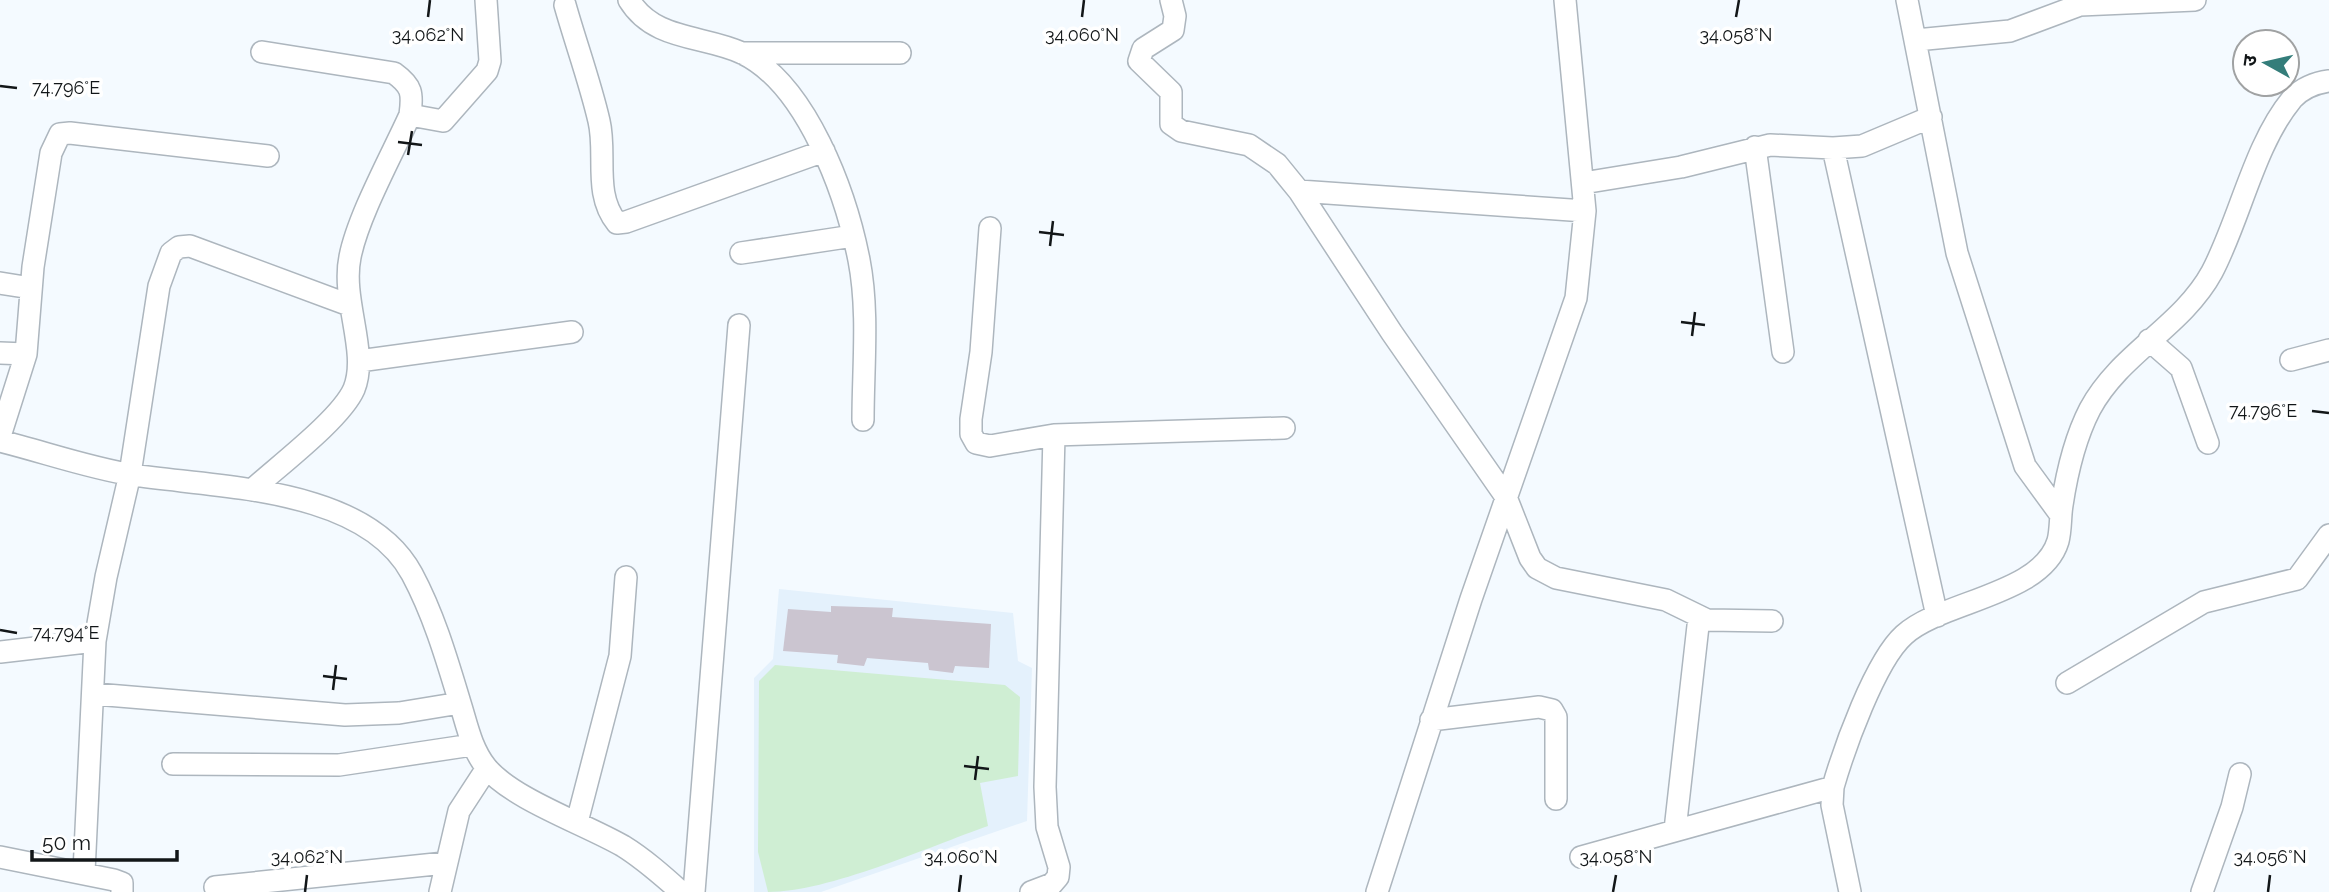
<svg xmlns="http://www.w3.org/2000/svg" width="2329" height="892" font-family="Raleway,'Noto Sans Devanagari',sans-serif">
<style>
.built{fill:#e4f1fc}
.green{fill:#cfeed3}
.building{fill:#cbc5d0}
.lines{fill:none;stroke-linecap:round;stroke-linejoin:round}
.minor-casing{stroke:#adb6be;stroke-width:24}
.minor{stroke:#fff;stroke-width:21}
.ticks{fill:none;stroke:#121618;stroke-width:2.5}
.ticks-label{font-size:18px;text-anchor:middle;fill:#121618;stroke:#fff;stroke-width:7;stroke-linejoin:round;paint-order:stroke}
</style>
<rect width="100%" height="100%" fill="#f4faff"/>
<path class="built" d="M779,589L1013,613L1018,661L1032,668L1027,821L821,892H754V678L773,659Z"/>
<path class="green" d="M775,665L1005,685L1020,697L1018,776L980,783L988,826C928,847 829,892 768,892L758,852L759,681Z"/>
<path class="building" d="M831,606L893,608L892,617L991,624L989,668L955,666L953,673L929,670L928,663L867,658L864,666L837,663L838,655L783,651L788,609L831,612Z"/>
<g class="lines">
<g class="minor-casing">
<path id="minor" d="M629,0C654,41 703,35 742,53C807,84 846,194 859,260C869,311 863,368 863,420
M1171,0L1175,16L1173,30L1143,49L1139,61L1171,92V124L1181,131L1249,145L1277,164L1299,191L1392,333L1506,497L1530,558L1537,568L1556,578L1666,600L1707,620L1772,621
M1907,0L1957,253L2025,466L2060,514
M565,5C576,44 590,82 599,121C607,154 593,194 617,223L626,222L824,151
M1916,40L2010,31L2080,5L2195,0
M742,53H900
M410,115L443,121L487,71L490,61L486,0
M1755,147L1783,352
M1833,148L1937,616
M1583,183L1681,167L1770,145L1833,148L1862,146L1931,117
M1299,191L1585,211
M990,228L981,352L971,419V434L976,443L990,446L1054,435L1284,428
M741,253L853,236
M0,283L31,288
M2149,340L2181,368L2208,443
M0,353L26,354
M2291,360L2329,350
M359,361L572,332
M0,436L26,354L33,267L51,153L60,134L70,133L268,156
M0,441C44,452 89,468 133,475C220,488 365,487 412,574C434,615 447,660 460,703C467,725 471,748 486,767C512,799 585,824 623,846C644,859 662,875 681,892
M252,490C277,467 341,419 354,389C369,352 341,300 350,257C358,216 392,155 410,115C413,93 412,86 394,73L262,52
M0,652L95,641
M2067,683L2204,602L2297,579L2329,535
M95,694L345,715L399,713L460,703
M1431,720L1539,707L1552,710L1556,717V799
M173,764L339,765L472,745
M577,822L620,656L626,577
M1675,830L1699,617
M0,857L114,880L122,883V892
M1581,857L1833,787
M84,872L95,641L106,577L130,474L159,286L171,253L179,247L190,246L349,305
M215,887L445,863
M440,892L459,811L487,768
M694,892L739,325
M1031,892L1052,884L1058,877L1059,867L1047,827L1045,787L1054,435
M1377,892L1471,599L1576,298L1585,211L1565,0
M1850,892L1832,805L1833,787C1844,749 1875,661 1904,635C1941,601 2042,595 2058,541C2061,530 2060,517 2062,505C2067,472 2075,438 2090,409C2120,353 2182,327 2212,272C2240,219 2254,145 2292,99C2302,88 2315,83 2329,81
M2202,892L2232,807L2240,774"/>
</g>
<use href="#minor" class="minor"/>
</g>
<path class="ticks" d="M428,17L430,0M1082,17L1084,0M1736,17L1739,0M0,86L17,88M398,142L422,145M408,155L412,131M1039,232L1064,235M1050,246L1053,221M1681,322L1705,325M1692,336L1695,312M2312,411L2329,413M0,630L17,633M323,676L347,679M333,690L336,665M964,766L989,769M975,780L978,756M305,892L307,875M959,892L961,875M1613,892L1616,875M2268,892L2270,875"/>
<g class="ticks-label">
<text x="428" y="41">34.062°N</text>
<text x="1082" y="41">34.060°N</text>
<text x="1736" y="41">34.058°N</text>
<text x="66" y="94">74.796°E</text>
<text x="2263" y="417">74.796°E</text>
<text x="66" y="639">74.794°E</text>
<text x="307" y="863">34.062°N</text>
<text x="961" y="863">34.060°N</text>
<text x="1616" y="863">34.058°N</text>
<text x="2270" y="863">34.056°N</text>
</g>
<g transform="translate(2266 63) rotate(278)"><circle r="33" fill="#ffffff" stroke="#a0a2a3" stroke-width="2"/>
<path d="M0-5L12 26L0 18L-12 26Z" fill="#347d7a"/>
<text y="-10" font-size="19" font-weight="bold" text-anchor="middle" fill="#121618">उ</text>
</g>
<path d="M32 850v10h145v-10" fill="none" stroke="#121618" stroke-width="3.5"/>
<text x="42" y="850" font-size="21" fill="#121618" stroke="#ffffff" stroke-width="5" paint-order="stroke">50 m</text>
</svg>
